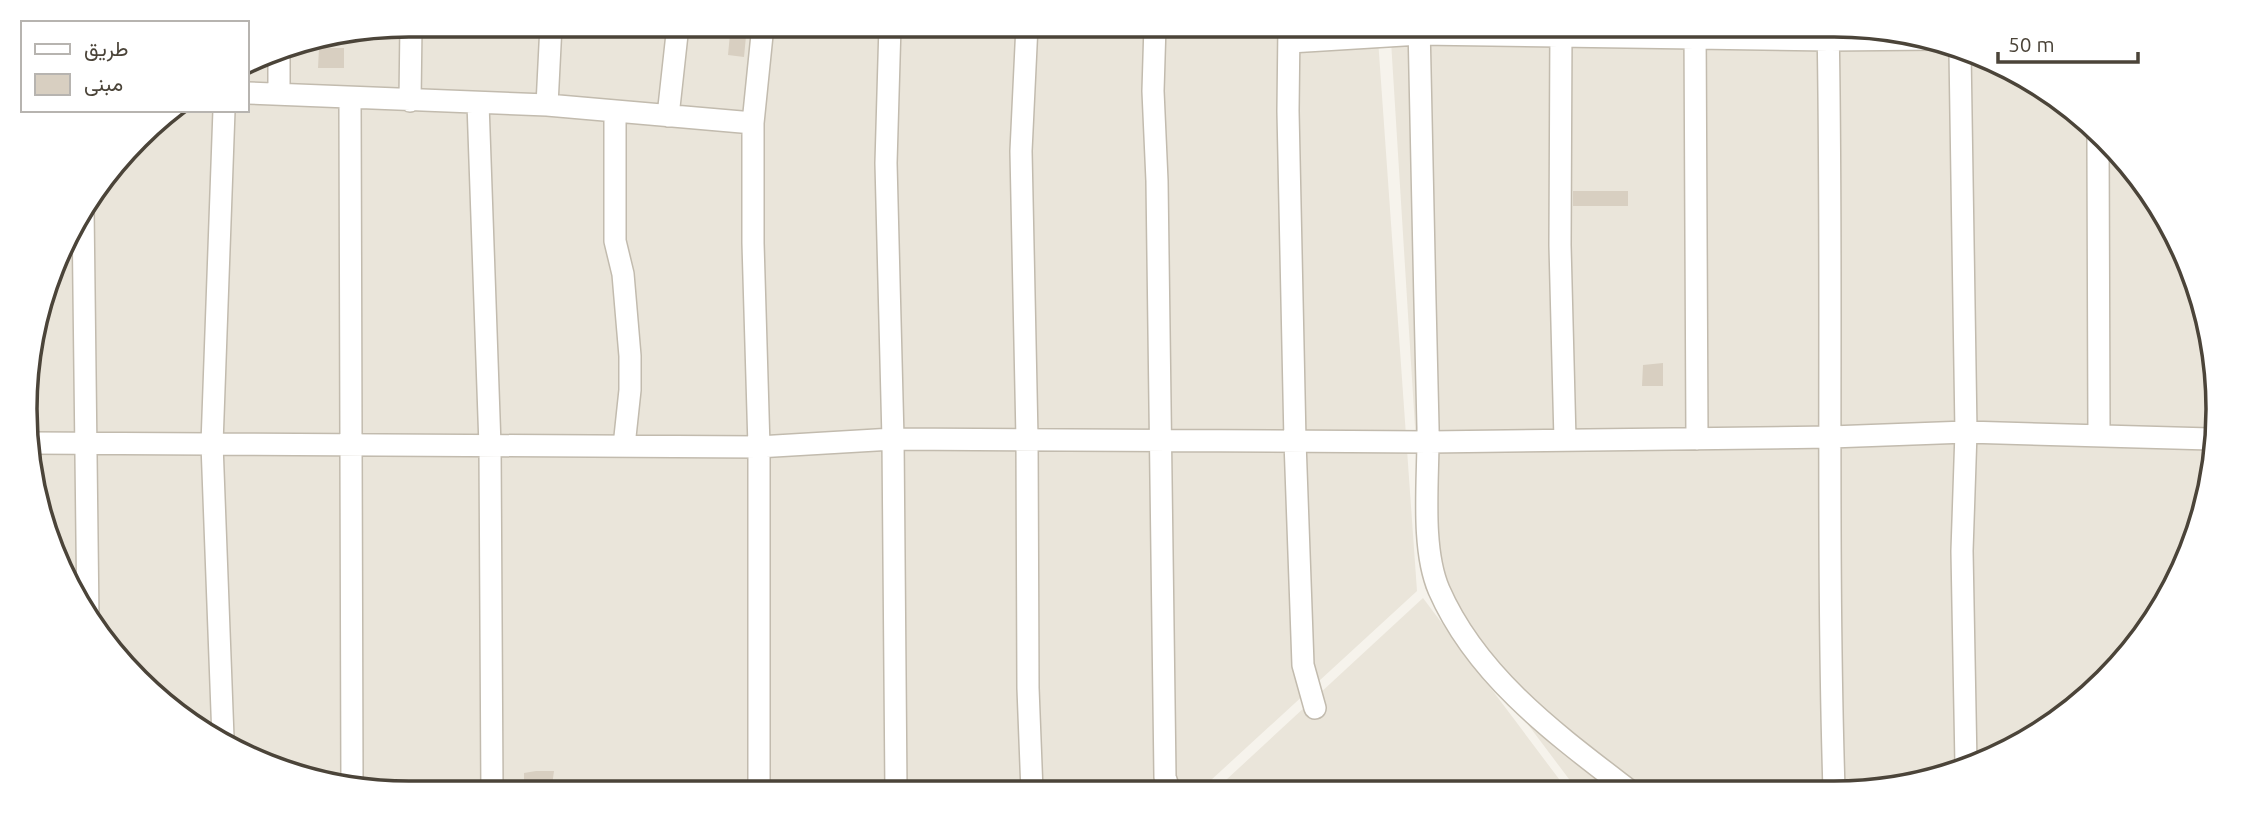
<svg xmlns="http://www.w3.org/2000/svg" width="2243" height="818" font-family="Ubuntu,Vazirmatn,sans-serif">
<style>
.residential{fill:#eae5da}
.building{fill:#d8cfc1}
.lines{fill:none;stroke-linecap:round;stroke-linejoin:round}
.street-casing{stroke:#c2bbae;stroke-width:24}
.street{stroke:#fff;stroke-width:21}
.rim{fill:none;stroke:#4b4439;stroke-width:3.5}
</style>
<rect width="100%" height="100%" fill="#f6f3ec"/>
<path class="residential" d="M409,25H1377L1417,591L1198,792L409,793L309,780L175,714L89,622L32,484L28,358L76,217L156,120L172,110H247V67L285,45Z
M1390,25H1834L1934,38L2068,104L2167,217L2215,359L2205,509L2167,602L2088,698L2004,754L1885,790L1578,791L1425,588Z
M1423,598L1568,791L1213,792Z"/>
<path class="building" d="M730,34L746,36L744,57L728,55Z
M319,48H344V68H318Z
M1573,191H1628V206H1573Z
M1663,363V386H1642L1643,365Z
M536,771H554L551,793H524V773Z"/>
<g class="lines">
<g class="street-casing">
<path id="street" d="M890,25L886,163L893,439L896,792
M1027,25L1021,151L1027,438L1028,688L1032,792
M1155,25L1153,91L1157,181L1165,777L1170,792
M1289,25L1288,111L1295,441L1303,665L1315,708
M1419,25C1421,159 1425,293 1428,427C1429,475 1420,546 1439,590C1477,677 1557,735 1630,791
M1561,25L1560,245L1565,440
M1695,25L1697,439
M1828,25C1833,280 1826,535 1834,790
M1290,42L1420,34L1829,40L1936,39
M279,48V94
M1960,51L1966,432L1962,551L1966,765
M247,93L547,105L753,123
M350,98L352,786
M410,101L411,25
M478,103L490,446L492,793
M547,105L551,25
M615,111V241L623,274L630,356V390L624,446
M668,116L678,25
M2098,138L2099,436
M83,208L88,620
M31,443L759,447L893,439L1429,442L1831,437L1966,432L2210,439
M223,738L212,444L224,110
M759,793V447L753,243V123L763,25"/>
</g>
<use href="#street" class="street"/>
</g>
<path d="M0 0H2243V818H0ZM409 37H1834A372 372 0 0 1 2206 409V409A372 372 0 0 1 1834 781H409A372 372 0 0 1 37 409V409A372 372 0 0 1 409 37Z" fill="#fff" fill-rule="evenodd"/>
<path class="rim" d="M409 37H1834A372 372 0 0 1 2206 409V409A372 372 0 0 1 1834 781H409A372 372 0 0 1 37 409V409A372 372 0 0 1 409 37Z"/>
<rect x="21" y="21" width="228" height="91" fill="#ffffff" stroke="#b7b4b0" stroke-width="2"/>
<rect x="35" y="44" width="35" height="10" fill="#ffffff" stroke="#b7b4b0" stroke-width="2"/>
<text x="84" y="56" font-size="21" fill="#4b4439">طريق</text>
<rect x="35" y="74" width="35" height="21" fill="#d8cfc1" stroke="#b7b4b0" stroke-width="2"/>
<text x="84" y="91" font-size="21" fill="#4b4439">مبنى</text>
<path d="M1998 52v10h140v-10" fill="none" stroke="#4b4439" stroke-width="3.5"/>
<text x="2008" y="52" font-size="21" fill="#4b4439" stroke="#ffffff" stroke-width="5" paint-order="stroke">50 m</text>
</svg>
